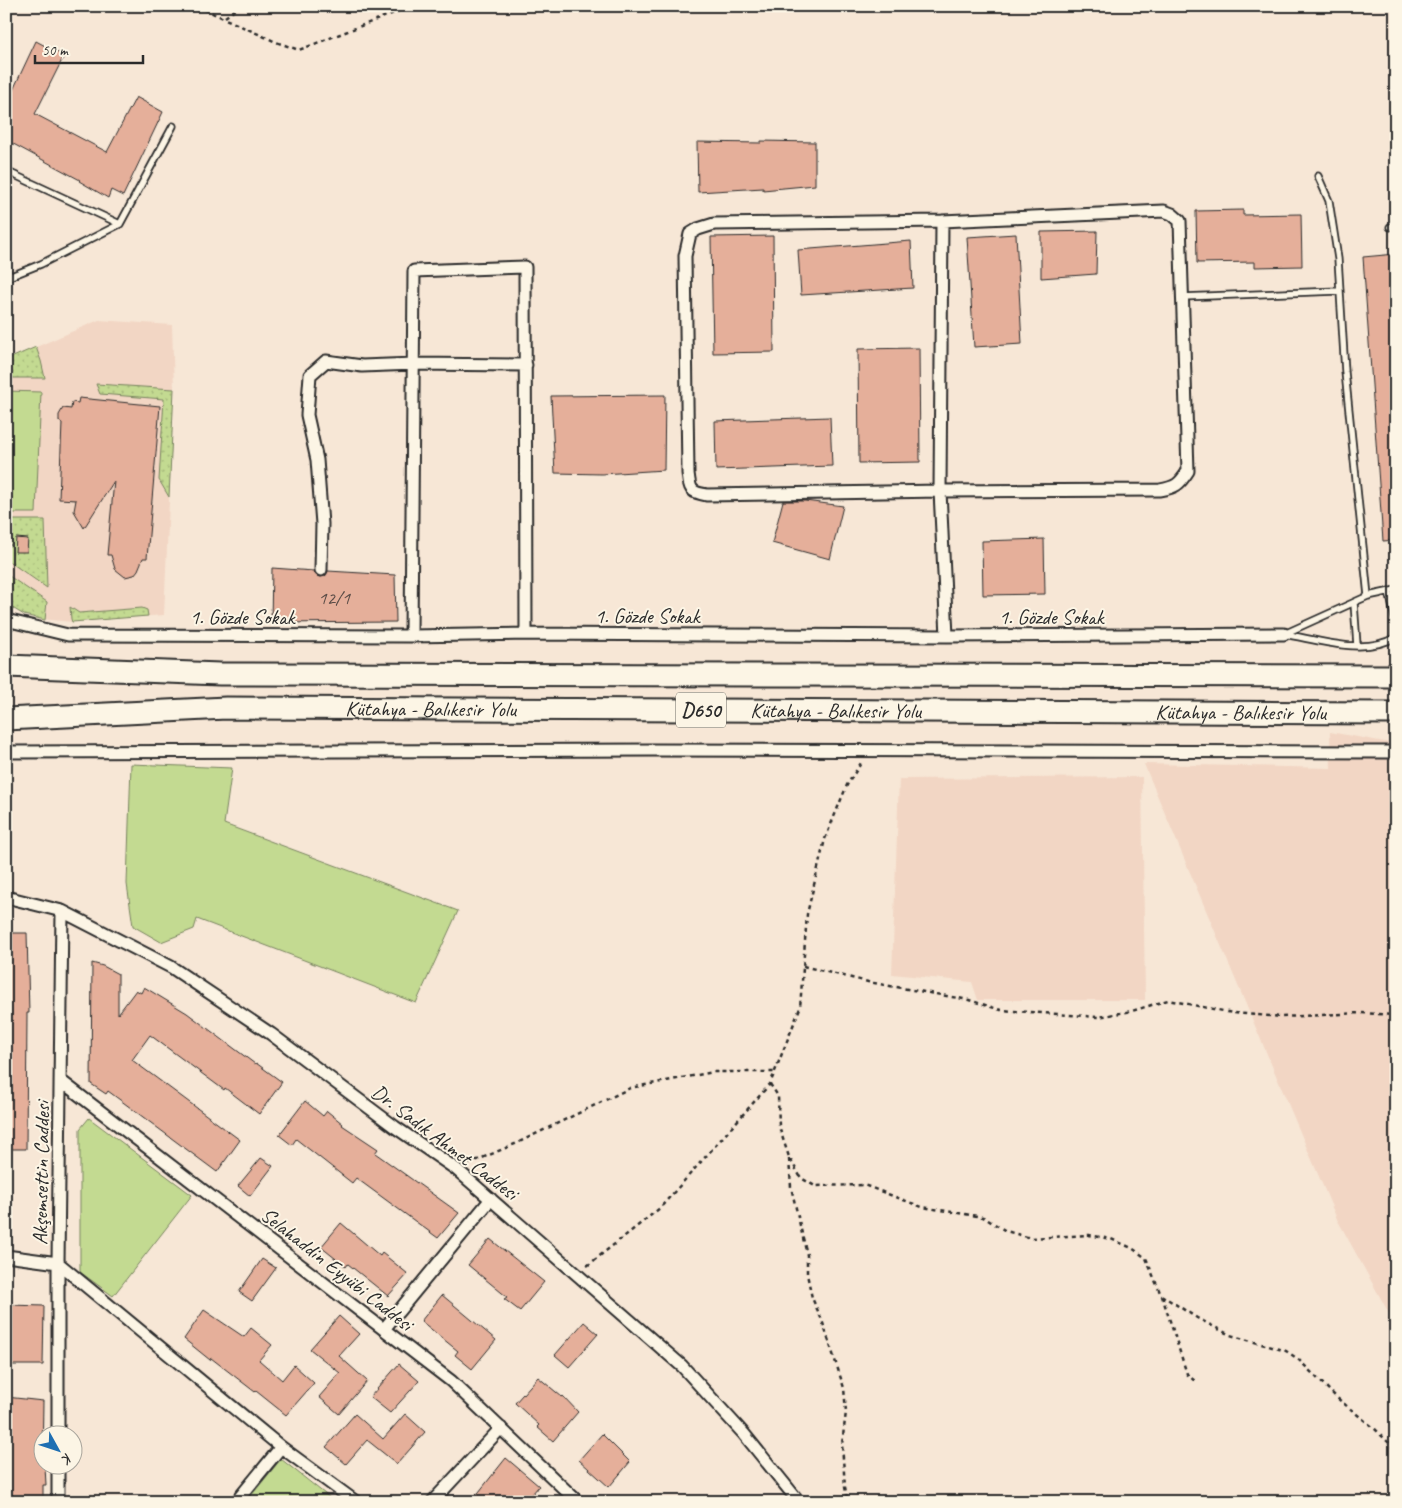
<svg xmlns="http://www.w3.org/2000/svg" width="1402" height="1508" font-family="Caveat,sans-serif">
<style>
.built{fill:#f2d6c4}
.grass{fill:url(#grass-dots);stroke:#77825e}
.green{fill:#c3da91;stroke:#77825e}
.building{fill:#e5af9a;stroke:#2b2b2b}
.lines{fill:none;stroke-linecap:round;stroke-linejoin:round}
.lane-casing{stroke:#2b2b2b;stroke-width:9}
.street-casing{stroke:#2b2b2b;stroke-width:15}
.highway-casing{stroke:#2b2b2b;stroke-width:25}
.path{stroke:#2b2b2b;stroke-width:2.5;stroke-dasharray:4 4;stroke-linecap:butt}
.lane{stroke:#fcf5e5;stroke-width:5.5}
.street{stroke:#fcf5e5;stroke-width:11}
.highway{stroke:#fcf5e5;stroke-width:21}
.labels{text-anchor:middle;dominant-baseline:central;stroke-width:4;stroke-linejoin:round;paint-order:stroke}
.number-label{font-size:19px;fill:#5a4c47}
.shield{fill:#fcf5e5;stroke:#6a6863;stroke-width:1}
.shield-label{font-size:20px;font-weight:bold;fill:#2b2b2b}
.street-label{font-size:21px;fill:#2b2b2b;stroke:#fcf5e5}
</style>
<defs>
<pattern id="grass-dots" width="8" height="8" patternUnits="userSpaceOnUse" patternTransform="scale(1.25)"><rect width="8" height="8" fill="#c3da91"/><path d="M2 2h.1M6 6h.1" fill="none" stroke="#a8bb7d" stroke-width="1.8" stroke-linecap="round"/></pattern>
</defs>
<rect width="100%" height="100%" fill="#f7e7d6"/>
<filter id="ink" filterUnits="userSpaceOnUse"><feTurbulence type="fractalNoise" baseFrequency=".02" numOctaves="2"/><feDisplacementMap in="SourceGraphic" scale="10" xChannelSelector="R" yChannelSelector="G"/><feConvolveMatrix kernelMatrix="1 2 1 2 8 2 1 2 1" color-interpolation-filters="sRGB"/></filter>
<g filter="url(#ink)">
<path class="built" d="M99,320L172,325L174,389L164,615L72,622L41,619L24,615L6,604V360Z
M1330,732L1396,744V1326L1337,1219L1144,764L1331,768Z
M1142,777L1145,1000H978L972,982L892,974L899,779Z"/>
<path class="grass" d="M36,347L41,361L45,378H6V360Z
M96,384L174,389L169,497L159,480L164,399L100,394Z
M7,520H45L47,588L7,560Z
M6,574L47,602L45,620L24,615L6,604Z
M70,607L79,613L142,608L147,610L148,616L72,622L71,619Z"/>
<path class="green" d="M6,391L41,392L36,513H6Z
M131,764L232,768L224,824L458,911L416,1003L197,919L194,929L161,942L133,926L127,884Z
M89,1118L192,1195L113,1296L80,1272V1129Z
M281,1459L335,1502H246Z"/>
<path class="building" d="M36,41L64,56L35,114L107,152L136,97L163,112L123,196L111,190L108,198L79,181L80,180L6,140V105Z
M761,141L815,142V185L763,190V188L698,192L697,142L761,143Z
M1243,210V215L1301,214L1302,266L1255,267V262L1197,263L1196,211Z
M1097,231L1096,274L1041,278V232Z
M1016,234L1022,344L974,347L967,237Z
M773,236L774,352L713,353L711,237Z
M911,241L913,288L801,295L798,250Z
M1396,254V540L1383,541L1363,257Z
M919,348L920,462L859,463L858,349Z
M665,395L664,470L602,474L555,473L551,396Z
M79,398L160,406L147,558H143L138,570L134,575L125,577L115,569L111,555H107L114,481L84,528L74,511L76,500L59,499L62,423L59,421V415L63,408L71,409L72,402L78,403Z
M830,417L832,466L716,470L715,421Z
M783,501H805L843,506L830,559L772,543Z
M16,538L28,539L27,552H15Z
M1044,539L1045,594L983,595L982,541Z
M272,568L314,571L317,576L320,577L325,576L328,571L395,575L396,622L271,623Z
M6,933H27L29,1013H27L26,1149H6Z
M92,963L103,966L118,974V1014L136,990L141,993L144,987L187,1013L255,1064L256,1063L282,1082L259,1114L225,1088L224,1090L150,1035L132,1060L240,1140L217,1172L108,1091L106,1094L91,1084Z
M305,1101L323,1116L327,1111L343,1124L342,1125L378,1149L375,1153L459,1213L438,1238L356,1178L352,1183L296,1139L292,1145L279,1135Z
M261,1158L273,1166L250,1196L238,1186Z
M341,1223L380,1256L382,1253L408,1274L388,1296L348,1264L346,1267L321,1247Z
M490,1239L544,1282L520,1311L504,1299L507,1297L468,1265Z
M262,1259L276,1268L252,1301L239,1292Z
M442,1295L496,1340L472,1369L455,1355L458,1351L421,1321Z
M9,1305L44,1306L43,1365H6V1346H10Z
M204,1310L244,1337L251,1328L272,1345L259,1360L282,1380L294,1365L314,1383L286,1415L256,1391L255,1392L211,1358L210,1360L184,1339Z
M339,1316L359,1334L339,1356L367,1381L339,1414L319,1397L340,1373L310,1349Z
M584,1322L598,1334L569,1367L555,1355Z
M399,1364L419,1381L390,1413L370,1397Z
M538,1377L562,1397L563,1396L578,1412L553,1441L537,1427L539,1425L515,1403Z
M6,1397L43,1401L42,1466H45L46,1485H43V1502H7Z
M355,1414L383,1439L405,1414L425,1432L397,1464L367,1440L346,1464L326,1447Z
M602,1434L630,1462L609,1487L579,1460Z
M506,1458L539,1486L525,1502H471Z"/>
<g class="lines">
<g class="lane-casing">
<path id="lane" d="M6,171L120,224L41,264L6,278
M1318,176L1329,201L1338,259L1345,372L1368,596
M120,224L173,126
M1390,227L1396,225
M6,268L10,277
M1182,297L1339,291
M1389,591L1395,619V638
M1354,603L1357,645
M1284,634L1368,596L1396,590
M1284,634C1319,640 1364,656 1396,637"/>
</g>
<g class="street-casing">
<path id="street" d="M1164,211L1172,214L1180,221L1188,471C1179,485 1176,487 1160,490L940,491L707,495C690,492 690,490 688,473L685,256L690,234L698,229L714,224L942,221Z
M942,221L940,491L947,636
M321,570L322,524L317,460L307,415L310,375L326,361L362,366L414,364L526,365
M6,620L68,635L411,636L526,634L947,636L1284,634
M411,636L414,271L525,267L526,634
M6,752L653,750L1396,752
M6,897L62,911L171,967L271,1034L395,1127L456,1169L682,1366L744,1434L799,1502
M61,1081L451,1381L578,1502
M6,1256L58,1263L281,1447L356,1502
M384,1329L491,1199
M58,1436V1263L62,911
M58,1502V1466
M236,1502L281,1447
M432,1502L501,1428"/>
</g>
<g class="highway-casing">
<g id="highway">
<path d="M6,666L220,674L1396,676"/>
<path id="s1" d="M6,719L226,708L1396,713"/>
</g>
</g>
<path class="path" d="M197,6L276,42L299,50L412,6
M225,17L240,6
M7,545H15
M803,966L868,982L969,1000L1001,1010L1098,1017L1132,1011L1168,1000L1233,1013L1282,1017L1361,1013L1396,1015
M770,1084L778,1096L779,1127L789,1157L801,1178L815,1186L864,1185L922,1207L983,1217L1006,1231L1031,1238L1089,1235L1111,1239L1132,1248L1146,1258L1161,1295L1197,1318L1230,1335L1286,1351L1298,1359L1337,1398L1375,1429L1396,1450
M789,1159L791,1187L807,1255V1274L812,1298L822,1320L844,1388L846,1412L842,1444L845,1487L848,1502
M468,1164L515,1144L630,1088L713,1072H775
M587,1266L660,1208L770,1084L800,1008L807,914L825,839L847,785L861,763
M1162,1296L1187,1374L1197,1383"/>
<use href="#lane" class="lane"/>
<use href="#street" class="street"/>
<use href="#highway" class="highway"/>
</g>
</g>
<g class="labels">
<g class="number-label">
<text x="334" y="598">12/1</text>
</g>
<rect class="shield" x="676" y="692.5" width="50" height="35" rx="4"/>
<g class="shield-label">
<text x="701" y="710">D650</text>
</g>
<g class="street-label">
<text x="647" y="616">1. Gözde Sokak</text>
<text x="242" y="617">1. Gözde Sokak</text>
<text x="1051" y="617">1. Gözde Sokak</text>
<text stroke="none"><textPath href="#s1" startOffset="425">Kütahya - Balıkesir Yolu</textPath></text>
<text stroke="none"><textPath href="#s1" startOffset="830">Kütahya - Balıkesir Yolu</textPath></text>
<text stroke="none"><textPath href="#s1" startOffset="1235">Kütahya - Balıkesir Yolu</textPath></text>
<text transform="translate(445 1142) rotate(37)">Dr. Sadık Ahmet Caddesi</text>
<text transform="translate(41 1173) rotate(-89)">Akşemsettin Caddesi</text>
<text transform="translate(337 1269) rotate(38)">Selahaddin Eyyübi Caddesi</text>
</g>
</g>
<rect width="1402" height="1508" fill="none" stroke="#fcf5e5" stroke-width="25"/>
<rect x="12" y="12" width="1377" height="1483" fill="none" stroke="#2b2b2b" stroke-width="2" filter="url(#ink)"/>
<g transform="translate(58 1450) rotate(130)"><circle r="24" fill="#fcf5e5" stroke="#a8a49b"/>
<path d="M0-4L9 19L0 12L-9 19Z" fill="#1f6fb2"/>
<text y="-8" font-size="14" font-weight="bold" text-anchor="middle" fill="#2b2b2b">K</text>
</g>
<path d="M35 55v8h108v-8" fill="none" stroke="#2b2b2b" stroke-width="2.5"/>
<text x="42" y="55" font-size="15" fill="#2b2b2b" stroke="#fcf5e5" stroke-width="4" paint-order="stroke">50 m</text>
</svg>
